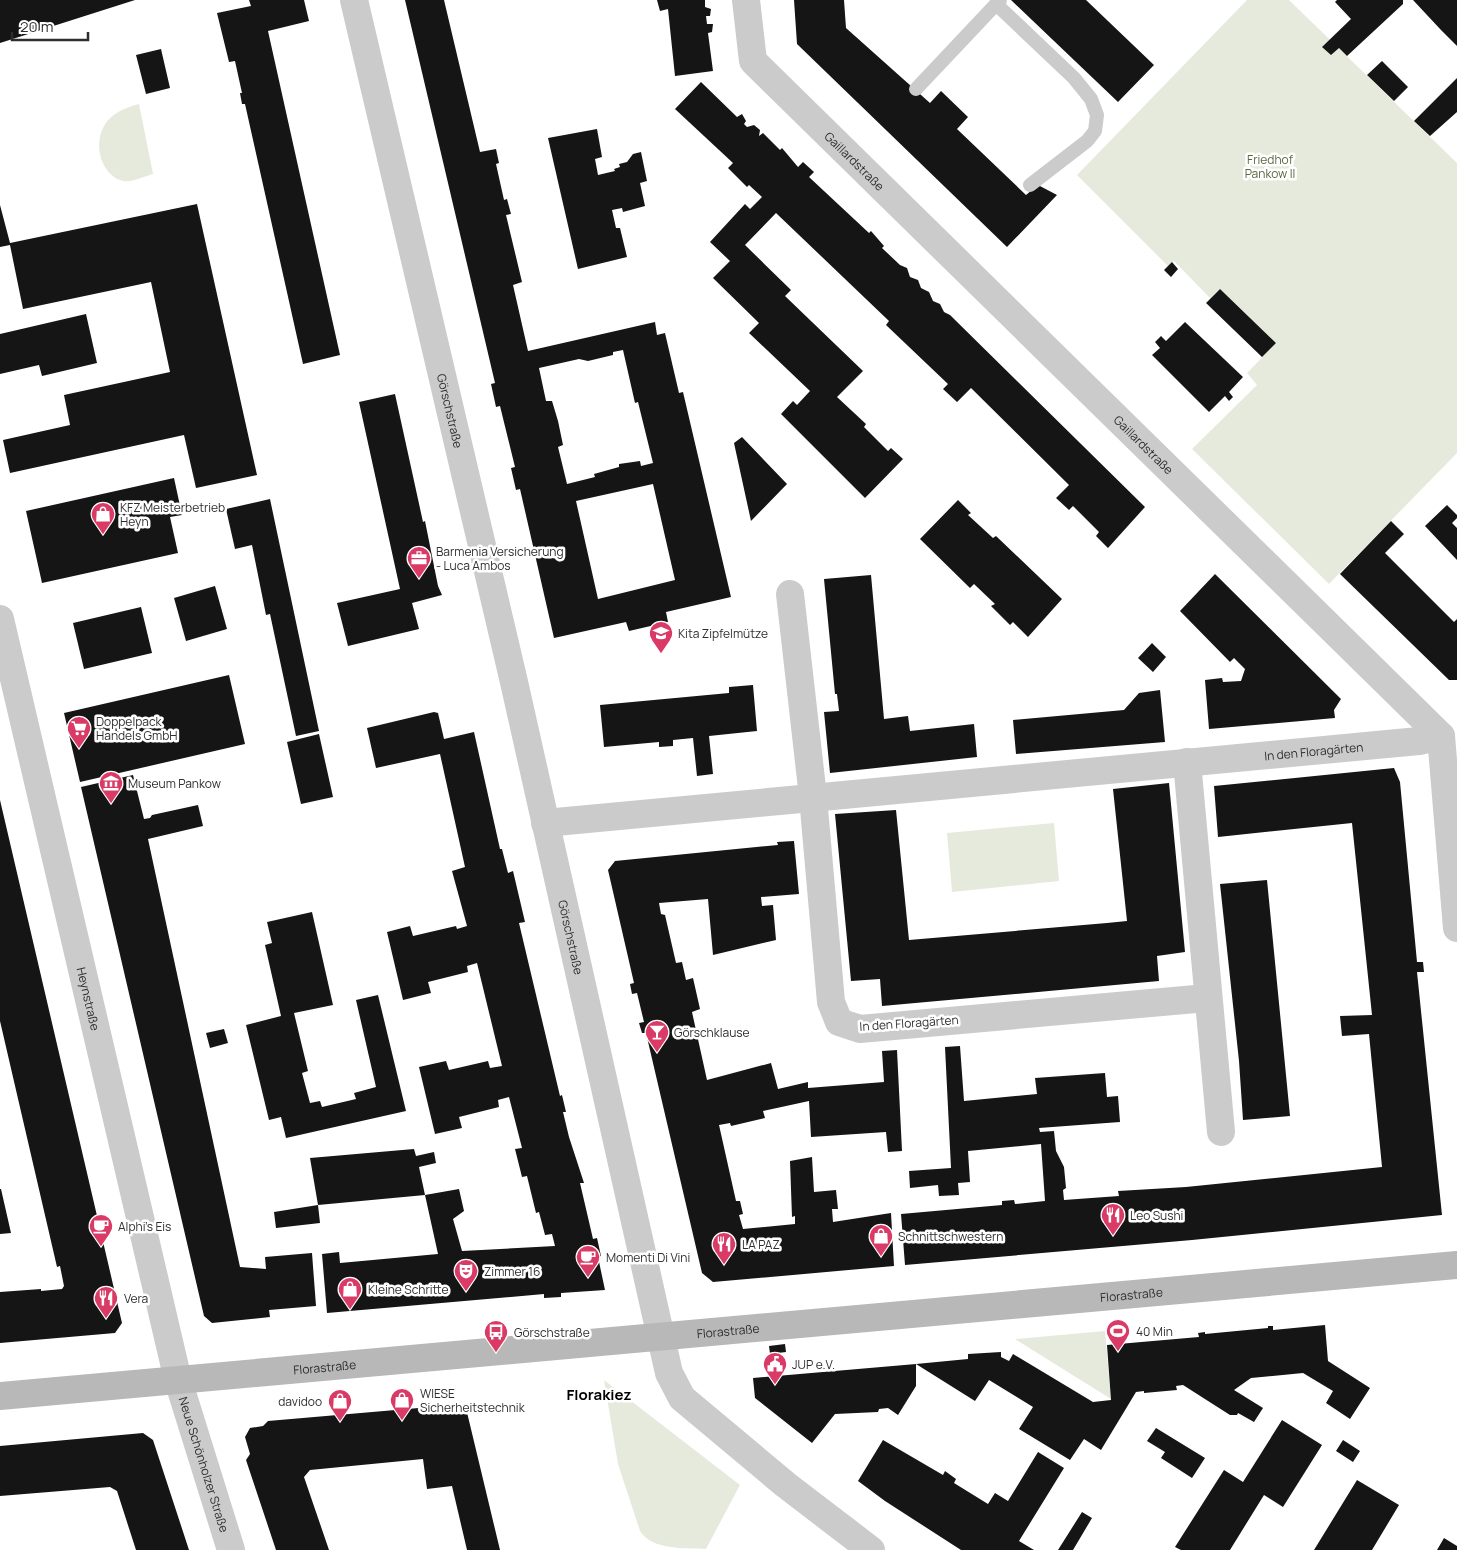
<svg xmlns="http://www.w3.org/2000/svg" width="1457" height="1550" font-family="Manrope,sans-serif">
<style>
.green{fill:#e6eadc}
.building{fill:#151515;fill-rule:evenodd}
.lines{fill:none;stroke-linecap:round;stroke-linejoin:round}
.lane{stroke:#cbcbcb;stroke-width:14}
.street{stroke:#cbcbcb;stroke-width:28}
.secondary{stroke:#b8b8b8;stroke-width:28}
.labels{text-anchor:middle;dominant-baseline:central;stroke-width:5;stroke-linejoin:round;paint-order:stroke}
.park-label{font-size:12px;fill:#59663e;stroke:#fff}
.street-label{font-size:12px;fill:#2e2e2e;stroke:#fff}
.poi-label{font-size:12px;fill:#2e2e2e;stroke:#fff;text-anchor:start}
.quarter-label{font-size:15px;font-weight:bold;fill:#000;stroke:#fff}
</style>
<rect width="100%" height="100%" fill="#fff"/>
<path class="green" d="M1247,0H1289L1457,163V453L1329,584L1192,449L1257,385L1247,373L1276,343L1220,289L1210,298L1174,261L1168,266L1077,175Z
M139,104L153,174C145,176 131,183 123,181C101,175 93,145 104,126C111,113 125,108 139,104Z
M1054,823L1059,881L952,892L947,833Z
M1105,1331L1111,1399L1015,1339Z
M604,1380L740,1485L706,1549C684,1548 652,1550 640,1531L618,1464Z"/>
<path class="building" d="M0,0H135L0,43Z
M249,0H304L309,21L268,31L340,355L303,364L245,104H242L240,93H242L235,61L229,62L217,13L251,6Z
M405,0H444L480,152L496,149L499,163L496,164L504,200L507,199L511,214L506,215L522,282L513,285L528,351L655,322L657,335L665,333L679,393L683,392L731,597L666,612L668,622L629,631L626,622L554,638L520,489L516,490L511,468L515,467L500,406L496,407L491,384L495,383ZM623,350L635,403L638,402L653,463L641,466L640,461L619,464V467L594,474L595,477L567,484L558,447L563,445L558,421L552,401H546L539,368L579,359L588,361L613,355V352ZM653,484L675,580L598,599L576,501Z
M657,0H705V7L711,9L710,16H706L707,24H713L712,32L708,33L713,71L675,76L668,9L660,11Z
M794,0H844L846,28L930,103L941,91L968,117L957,129L1026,195L1038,185L1057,195L1007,247L797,44Z
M1011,0H1086L1154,65L1118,102Z
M1337,0H1403V4L1347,56L1339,48L1331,55L1322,47L1351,19L1335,2Z
M1413,0H1457V46L1441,30Z
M161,49L170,88L146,94L136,55Z
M1382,61L1408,87L1394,101L1367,75Z
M1457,78V112L1430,136L1414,121Z
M701,82L737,117L742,114L746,121L744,124L747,127L754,125L760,130L759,136L763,133L780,150L782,148L798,167L803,162L814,172L809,177L869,233L871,231L884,246L882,248L900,265L907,268L910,277L918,280L921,288L929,292L933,301L940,304L944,312L950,315L1145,507L1108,548L1096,536L1099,532L1073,506L1069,510L1056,498L1069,485L971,388L957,402L943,389L948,384L886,325L889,321L776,213L745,245L791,290L785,296L863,371L837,397L866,424L864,427L888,451L891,448L903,459L865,498L781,414L793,401L797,405L810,391L749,333L759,323L713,278L730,261L710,242L745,204L750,209L762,197L749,185L747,187L728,168L733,163L675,109Z
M597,129L602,157L595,159L598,175L615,171L614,169L620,167L619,164L627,162L633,154L641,152L647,181L640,183L645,206L623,212L622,208L612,210L616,228H620L627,257L578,269L548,138Z
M197,204L257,475L196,488L184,435L10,473L3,440L70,425L64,395L170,372L151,282L23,309L10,245L0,247V205L10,243Z
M1172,262L1178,269L1171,277L1164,270Z
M1220,289L1276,343L1262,357L1206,303Z
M86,314L97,363L42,376L39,365L0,374V334Z
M1185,322L1243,377L1229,392L1233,397L1229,401L1225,396L1209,412L1152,355L1160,348L1155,342L1161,336L1166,341Z
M395,394L423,522L425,521L438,586L442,595L412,603L419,629L348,646L337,603L400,589L359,402Z
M742,437L787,484L751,521L734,443Z
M174,478L182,515L170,517L178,553L42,583L26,511Z
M270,499L319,731L296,736L270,614L266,615L252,545L235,549L226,509Z
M958,500L971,513L968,515L993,538L996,536L1062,599L1028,637L1013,622L1010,625L991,606L995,604L974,584L970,588L920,539Z
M1447,505L1457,515V518L1452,523L1457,528V560L1425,526Z
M1391,521L1404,534L1385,553L1454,622L1457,619V680H1449L1340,574Z
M1215,574L1341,699L1334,710L1335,718L1209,729L1205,680L1222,678L1223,682L1241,681L1245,669L1234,658L1230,662L1180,611Z
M871,575L884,719L908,716L910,731L974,724L977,757L830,773L824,712L839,711L837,694H835L824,579Z
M215,586L227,629L186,641L174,598Z
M141,607L152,653L84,669L73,623Z
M1152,643L1166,657L1153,672L1138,658Z
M229,675L245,744L80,782L64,713Z
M753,685L757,731L709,736L713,774L697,776L693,738L673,740V746L659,747V742L604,747L600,705L729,693V687Z
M1160,690L1165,742L1016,754L1013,720L1124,710L1139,693Z
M434,712L438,713L444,739L474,732L500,849H502L508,873L513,871L525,922L519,923L560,1096L562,1095L566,1112H563L569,1137L584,1183H580L593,1239L597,1238L601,1256L598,1257L605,1290L561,1293V1297L544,1298V1294L327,1313L322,1254L339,1252L340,1263L438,1254L425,1195L459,1189L464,1211L453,1219L462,1251L555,1246L552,1234L545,1235L539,1212L536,1213L527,1176L522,1177L515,1149L522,1148L509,1097L498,1100L499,1107L459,1117L462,1128L435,1134L419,1067L446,1061L449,1070L488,1061L490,1068L502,1066L477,963L467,966L468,972L428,982L431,993L403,1000L387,932L410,926L413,936L456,926L457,929L467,926L452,871L465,867L440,754L376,768L367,728Z
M319,734L333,797L301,804L287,742Z
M1394,768L1400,782L1417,962H1423L1424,972H1417L1442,1215L1192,1240L905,1265L901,1214L1002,1205V1201L1014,1200L1015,1204L1045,1201L1041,1144L968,1151L970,1182L958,1183L959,1195L939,1196L938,1185L910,1188L909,1171L951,1168L945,1047L960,1046L964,1101L1037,1094L1035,1078L1105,1073L1107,1097L1118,1096L1120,1122L1039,1128L1040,1132L1054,1131L1056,1151L1064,1167L1066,1188L1063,1190L1064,1200L1119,1196L1118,1191L1186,1187L1382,1167L1369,1034L1342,1036L1340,1016L1372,1015L1352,823L1218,837L1214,786Z
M133,775L144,819L150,818L152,815L198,805L203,826L148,839L240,1267L266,1269L265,1257L312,1253L316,1306L269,1310L270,1317L212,1323L204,1316L81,787Z
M1169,783L1185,952L1157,956L1159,981L882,1006L880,979L851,981L835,814L896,810L909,940L1107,923L1127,921L1113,789Z
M0,800L122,1323L115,1333L0,1343V1292L41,1289V1291L62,1289L64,1286L60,1266L57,1267L0,1021Z
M794,841L799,894L761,897L762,906L773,905L776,940L713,955L708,899L659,903L661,914L665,915L676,963L682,962L686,980L693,978L700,1009L692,1012L707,1080L771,1063L778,1089L808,1082V1088L884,1082L882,1051L897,1050L902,1151L888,1152L886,1132L811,1137L809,1101L763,1111L765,1118L731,1126L730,1123L719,1125L736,1201H740L743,1214L739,1215L743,1229L795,1224V1216L792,1217L790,1161L812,1157L814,1192L836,1190L838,1209H832L833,1222L891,1213L894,1266L713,1282L702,1273L646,1033H642L639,1023L644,1022L637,993L632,994L630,984L634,983L608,870L615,861L778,845L777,842Z
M1267,880L1290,1116L1243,1120L1239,1061L1220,884Z
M312,912L333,1005L294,1013L308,1071L302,1073L310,1103L320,1101L322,1107L356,1099L354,1093L376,1087L356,1000L378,995L406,1111L286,1138L281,1117L269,1120L246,1025L281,1016L265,945L272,943L267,922Z
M224,1029L228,1043L210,1048L206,1033Z
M414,1149L416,1156L434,1152L436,1163L419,1167L425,1195L318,1205L320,1223L276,1228L274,1212L318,1205L310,1158Z
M0,1189H1L11,1233L0,1234Z
M1325,1325L1328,1361L1370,1388L1350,1419L1326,1403L1333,1391L1303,1373L1251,1378L1234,1390L1263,1408L1254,1422L1238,1413L1237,1415H1230L1183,1385L1176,1386L1177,1390L1144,1393V1391L1136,1392L1101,1450L1084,1439L1070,1460L1019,1429L1033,1407L989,1380L975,1401L916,1364L968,1359V1354L1001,1352V1357L1009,1361L1013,1354L1093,1402L1111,1400L1107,1345L1199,1337L1198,1333L1205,1332V1334L1268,1328V1326H1273V1330Z
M785,1344L786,1352L770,1354L769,1346Z
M916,1364V1386L898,1415L888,1408L879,1409L878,1412L835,1414L812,1443L755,1398L753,1378Z
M465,1404L500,1550H467L452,1486L427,1489L423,1459L310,1470L304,1477L329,1550H276L246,1460L250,1454L245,1437L250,1428L263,1426L268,1421Z
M1282,1420L1322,1445L1283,1507L1264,1495L1230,1550H1181L1175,1547L1224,1470L1243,1482Z
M1156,1428L1205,1458L1192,1478L1161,1458L1165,1452L1147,1441Z
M143,1433L153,1440L189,1550H136L117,1491L110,1487L0,1496V1446Z
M883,1440L943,1475L945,1471L956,1479L954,1483L988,1504L995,1493L1008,1501L1038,1452L1064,1468L1019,1541L1034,1550H961L885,1501L858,1481Z
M1343,1440L1360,1451L1353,1462L1336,1451Z
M1357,1480L1399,1505L1372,1550H1314Z
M1082,1512L1092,1518L1073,1550H1058Z
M1444,1538L1457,1546V1550H1437Z"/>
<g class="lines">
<path class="lane" d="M997,5L1074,78L1091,99L1097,115L1095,131L1087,141L1030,185
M916,89L1000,0"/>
<g class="street">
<path id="s1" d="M354,0L514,682L669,1373L682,1398L786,1485L871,1550"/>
<path id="s2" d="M746,0L753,61L1441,736L1457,928"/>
<path d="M790,594L813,797L831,1002L839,1022L860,1029L1207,998"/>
<path id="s3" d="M0,619L178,1380L231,1550"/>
<path d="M1187,762L1221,1132"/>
<path id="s4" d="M545,823L1419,741L1441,736"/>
</g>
<path class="secondary" id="s5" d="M0,1396L1457,1265"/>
</g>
<defs>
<g id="shop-pin" transform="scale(1.25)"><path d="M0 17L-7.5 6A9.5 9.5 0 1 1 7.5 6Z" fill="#d93b66" stroke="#fff"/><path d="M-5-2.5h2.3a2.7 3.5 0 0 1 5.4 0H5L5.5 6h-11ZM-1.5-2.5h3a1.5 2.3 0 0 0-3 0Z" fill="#fff"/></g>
<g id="office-pin" transform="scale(1.25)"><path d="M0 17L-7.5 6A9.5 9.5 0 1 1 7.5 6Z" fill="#d93b66" stroke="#fff"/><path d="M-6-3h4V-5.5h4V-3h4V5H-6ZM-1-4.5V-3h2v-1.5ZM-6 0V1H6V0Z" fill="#fff"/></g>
<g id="school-pin" transform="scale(1.25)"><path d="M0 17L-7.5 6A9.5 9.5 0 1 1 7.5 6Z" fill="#d93b66" stroke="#fff"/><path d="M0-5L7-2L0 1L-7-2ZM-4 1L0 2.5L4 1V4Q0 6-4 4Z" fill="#fff"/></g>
<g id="supermarket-pin" transform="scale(1.25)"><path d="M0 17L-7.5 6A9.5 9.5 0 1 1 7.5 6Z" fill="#d93b66" stroke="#fff"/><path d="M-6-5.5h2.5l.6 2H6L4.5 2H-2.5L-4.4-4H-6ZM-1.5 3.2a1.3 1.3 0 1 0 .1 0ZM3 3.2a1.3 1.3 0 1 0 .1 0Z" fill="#fff"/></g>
<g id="museum-pin" transform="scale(1.25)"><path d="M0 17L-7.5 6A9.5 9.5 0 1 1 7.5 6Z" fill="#d93b66" stroke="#fff"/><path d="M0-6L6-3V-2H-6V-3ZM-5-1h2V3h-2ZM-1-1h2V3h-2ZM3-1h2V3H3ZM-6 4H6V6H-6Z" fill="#fff"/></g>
<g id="bar-pin" transform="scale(1.25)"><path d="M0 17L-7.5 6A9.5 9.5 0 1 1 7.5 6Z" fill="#d93b66" stroke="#fff"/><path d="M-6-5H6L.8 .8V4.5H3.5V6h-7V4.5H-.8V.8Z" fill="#fff"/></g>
<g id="restaurant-pin" transform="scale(1.25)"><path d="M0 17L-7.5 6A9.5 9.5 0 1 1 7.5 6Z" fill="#d93b66" stroke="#fff"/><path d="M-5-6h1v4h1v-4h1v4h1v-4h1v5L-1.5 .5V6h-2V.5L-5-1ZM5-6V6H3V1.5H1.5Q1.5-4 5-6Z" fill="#fff"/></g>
<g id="cafe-pin" transform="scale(1.25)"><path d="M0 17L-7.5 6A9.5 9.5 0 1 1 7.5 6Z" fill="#d93b66" stroke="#fff"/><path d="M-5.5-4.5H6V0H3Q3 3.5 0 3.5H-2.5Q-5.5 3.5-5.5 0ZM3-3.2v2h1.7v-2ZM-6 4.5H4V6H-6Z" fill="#fff"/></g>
<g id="theatre-pin" transform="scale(1.25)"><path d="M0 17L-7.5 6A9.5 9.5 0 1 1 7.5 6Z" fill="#d93b66" stroke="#fff"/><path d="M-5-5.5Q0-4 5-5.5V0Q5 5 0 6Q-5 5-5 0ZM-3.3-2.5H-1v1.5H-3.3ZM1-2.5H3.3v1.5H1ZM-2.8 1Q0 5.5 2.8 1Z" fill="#fff"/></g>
<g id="stadium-pin" transform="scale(1.25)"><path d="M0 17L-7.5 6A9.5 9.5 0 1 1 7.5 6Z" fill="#d93b66" stroke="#fff"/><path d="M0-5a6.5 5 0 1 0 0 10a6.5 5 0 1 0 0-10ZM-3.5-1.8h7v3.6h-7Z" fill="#fff"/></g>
<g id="bus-pin" transform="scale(1.25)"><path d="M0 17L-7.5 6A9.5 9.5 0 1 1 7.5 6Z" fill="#d93b66" stroke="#fff"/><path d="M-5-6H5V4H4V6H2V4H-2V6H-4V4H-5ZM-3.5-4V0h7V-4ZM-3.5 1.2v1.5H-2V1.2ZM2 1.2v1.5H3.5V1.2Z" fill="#fff"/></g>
<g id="civic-pin" transform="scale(1.25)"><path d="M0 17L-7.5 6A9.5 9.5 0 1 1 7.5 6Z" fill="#d93b66" stroke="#fff"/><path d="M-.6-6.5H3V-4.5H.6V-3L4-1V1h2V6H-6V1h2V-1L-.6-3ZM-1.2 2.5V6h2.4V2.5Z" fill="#fff"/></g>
</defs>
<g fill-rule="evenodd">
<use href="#shop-pin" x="103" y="514"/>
<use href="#office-pin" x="419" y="558"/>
<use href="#school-pin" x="661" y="633"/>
<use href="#supermarket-pin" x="79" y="728"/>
<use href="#museum-pin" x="111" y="783"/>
<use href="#bar-pin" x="657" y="1032"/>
<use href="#restaurant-pin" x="1113" y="1215"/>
<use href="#cafe-pin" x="101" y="1226"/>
<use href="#shop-pin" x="881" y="1236"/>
<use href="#restaurant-pin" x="724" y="1244"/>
<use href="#cafe-pin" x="588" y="1257"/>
<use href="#theatre-pin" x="466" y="1271"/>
<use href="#shop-pin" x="350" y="1289"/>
<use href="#restaurant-pin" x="106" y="1298"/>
<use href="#stadium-pin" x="1118" y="1331"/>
<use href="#bus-pin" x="496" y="1332"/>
<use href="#civic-pin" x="775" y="1364"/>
<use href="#shop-pin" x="402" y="1400"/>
<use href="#shop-pin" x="340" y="1401"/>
</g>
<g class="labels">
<g class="park-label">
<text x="1270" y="159">Friedhof<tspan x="1270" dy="14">Pankow II</tspan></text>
</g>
<g class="street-label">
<text stroke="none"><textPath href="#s2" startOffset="204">Gaillardstraße</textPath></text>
<text stroke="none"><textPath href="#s1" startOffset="422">Görschstraße</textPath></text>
<text stroke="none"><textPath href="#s2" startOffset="609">Gaillardstraße</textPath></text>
<text stroke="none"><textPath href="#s4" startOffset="772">In den Floragärten</textPath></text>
<text stroke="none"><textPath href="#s1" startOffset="962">Görschstraße</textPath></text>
<text stroke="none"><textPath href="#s3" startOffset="390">Heynstraße</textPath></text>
<text transform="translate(909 1023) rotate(-4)">In den Floragärten</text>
<text stroke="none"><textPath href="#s5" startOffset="1136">Florastraße</textPath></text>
<text stroke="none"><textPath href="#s5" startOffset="731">Florastraße</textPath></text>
<text stroke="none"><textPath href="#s5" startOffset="326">Florastraße</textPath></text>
<text stroke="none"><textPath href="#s3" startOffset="870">Neue Schönholzer Straße</textPath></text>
</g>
<g class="poi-label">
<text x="120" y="507">KFZ Meisterbetrieb<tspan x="120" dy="14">Heyn</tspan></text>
<text x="436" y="551">Barmenia Versicherung<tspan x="436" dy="14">- Luca Ambos</tspan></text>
<text x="678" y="633">Kita Zipfelmütze</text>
<text x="96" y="721">Doppelpack<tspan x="96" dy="14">Handels GmbH</tspan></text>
<text x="128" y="783">Museum Pankow</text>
<text x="674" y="1032">Görschklause</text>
<text x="1130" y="1215">Leo Sushi</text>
<text x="118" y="1226">Alphi's Eis</text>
<text x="898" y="1236">Schnittschwestern</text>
<text x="742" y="1244">LA PAZ</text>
<text x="606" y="1257">Momenti Di Vini</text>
<text x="484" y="1271">Zimmer 16</text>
<text x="368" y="1289">Kleine Schritte</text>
<text x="124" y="1298">Vera</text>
<text x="1136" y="1331">40 Min</text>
<text x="514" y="1332">Görschstraße</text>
<text x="792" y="1364">JUP e.V.</text>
<text x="420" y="1393">WIESE<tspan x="420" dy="14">Sicherheitstechnik</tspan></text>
<text x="322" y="1401" text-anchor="end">davidoo</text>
</g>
<g class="quarter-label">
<text x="599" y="1394">Florakiez</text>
</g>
</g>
<path d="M12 32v8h76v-8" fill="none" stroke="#2e2e2e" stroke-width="2.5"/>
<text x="20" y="32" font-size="15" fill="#2e2e2e" stroke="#ffffff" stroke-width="4" paint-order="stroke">20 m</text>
</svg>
